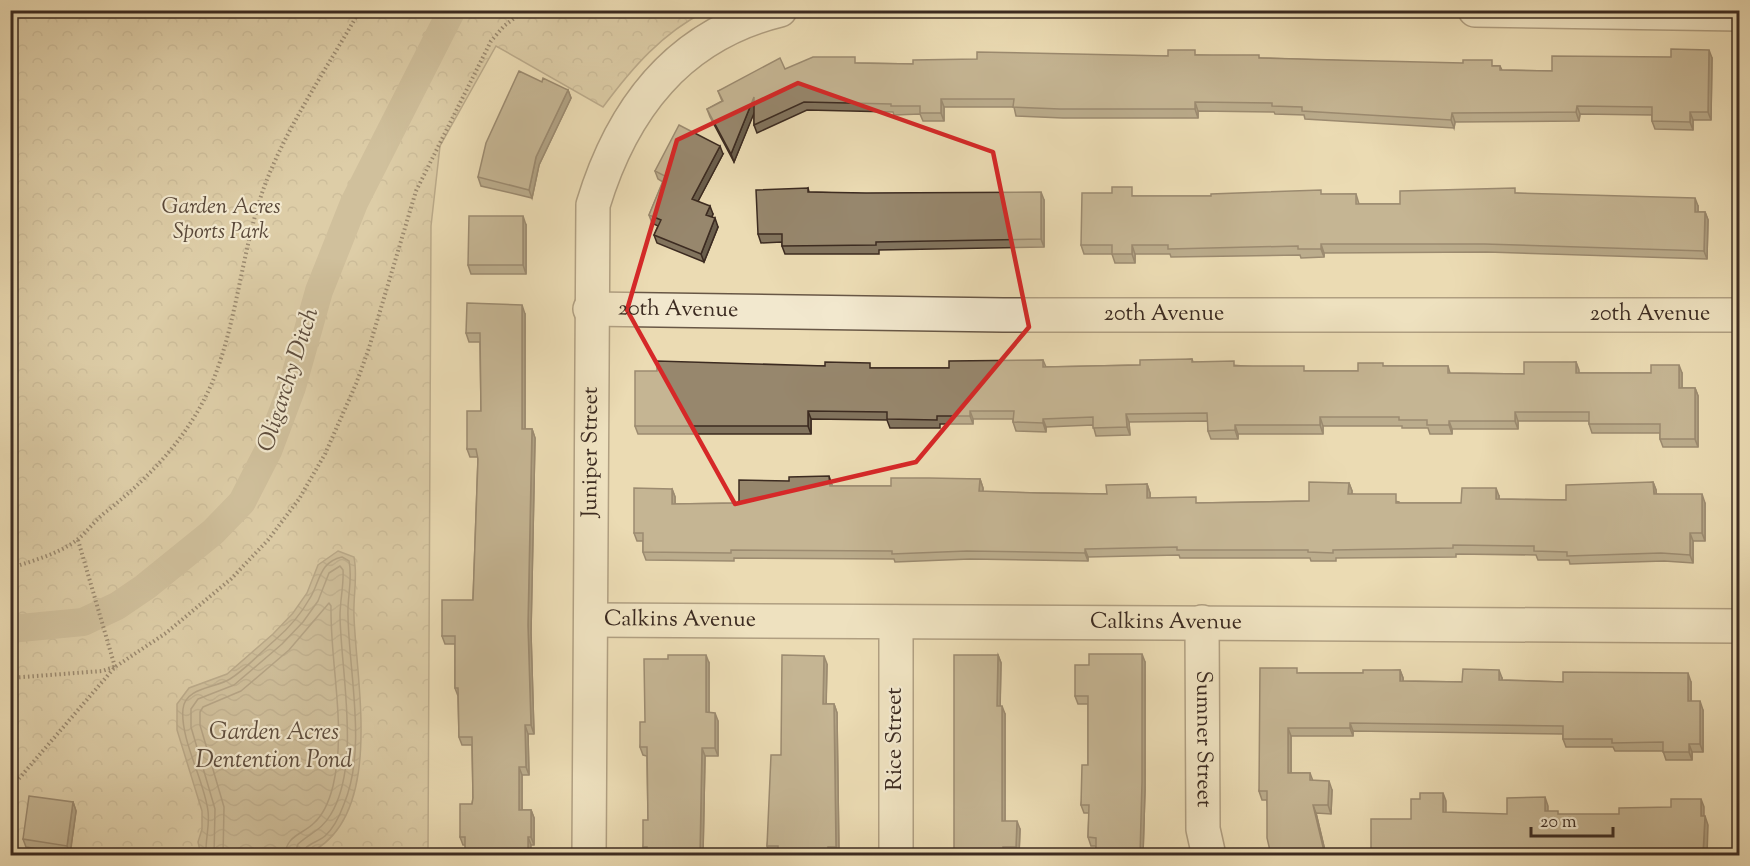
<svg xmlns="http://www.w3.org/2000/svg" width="1750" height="866" font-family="'Sorts Mill Goudy',serif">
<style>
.forest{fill:url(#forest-crowns);stroke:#84745e;stroke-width:1.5}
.water{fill:url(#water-waves);stroke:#82715b;stroke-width:1.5}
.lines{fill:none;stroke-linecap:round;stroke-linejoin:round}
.shore{stroke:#766551;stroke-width:1.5}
.canal{stroke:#b09f81;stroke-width:28}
.minor-casing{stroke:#685746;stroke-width:36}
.path{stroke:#3c2b21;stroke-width:4;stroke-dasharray:1.5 3;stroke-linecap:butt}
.minor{stroke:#f2e8ce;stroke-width:33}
.wall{fill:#82745e;stroke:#3c2b21;stroke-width:1.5}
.shaded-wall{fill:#6a5e4c;stroke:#3c2b21;stroke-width:1.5}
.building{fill:#97876d;stroke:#3c2b21;stroke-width:1.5}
.marked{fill:none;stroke:#d62828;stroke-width:4.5;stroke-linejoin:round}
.labels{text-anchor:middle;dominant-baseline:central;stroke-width:4.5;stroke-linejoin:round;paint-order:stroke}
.park-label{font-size:22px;font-style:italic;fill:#594839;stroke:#f2e8ce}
.street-label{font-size:22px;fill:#3c2b21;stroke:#f2e8ce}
.water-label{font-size:24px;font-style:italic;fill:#5f4e3e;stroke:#f2e8ce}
</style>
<defs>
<pattern id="forest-crowns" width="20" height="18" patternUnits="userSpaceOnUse" patternTransform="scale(1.5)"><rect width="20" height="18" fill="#cdbd9a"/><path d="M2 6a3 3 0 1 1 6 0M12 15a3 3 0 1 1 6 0" fill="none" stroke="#a89a7d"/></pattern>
<pattern id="water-waves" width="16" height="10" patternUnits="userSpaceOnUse" patternTransform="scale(1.5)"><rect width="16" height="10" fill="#b09f81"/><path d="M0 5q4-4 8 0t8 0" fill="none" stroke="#908269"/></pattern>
</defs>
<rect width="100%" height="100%" fill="#ebdbb3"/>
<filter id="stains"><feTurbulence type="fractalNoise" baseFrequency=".00333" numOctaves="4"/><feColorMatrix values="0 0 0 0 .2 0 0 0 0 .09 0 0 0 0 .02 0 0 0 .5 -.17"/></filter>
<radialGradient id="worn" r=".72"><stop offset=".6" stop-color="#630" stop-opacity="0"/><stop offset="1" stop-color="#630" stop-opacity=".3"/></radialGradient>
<path class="forest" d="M10,11H706C662,33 632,68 603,107L496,46L440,146L431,226L428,855H11Z"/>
<path class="water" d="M338,551L354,557C358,577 353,596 354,616C356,683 386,822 305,855C292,860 220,856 201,855L198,842L202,829V811L177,730V704L189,688L227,674L273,634L293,613L307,593L318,565Z"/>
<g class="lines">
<path class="shore" d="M206,856C205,840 210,826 208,811C204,780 180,739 183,709C185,687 216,688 230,679C246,669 261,652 275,640C289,628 301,614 310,598C320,582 319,562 342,557L349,561C353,579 347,597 348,616C349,674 367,749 344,804C340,815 334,828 325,836C317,843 303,844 302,856
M214,856L215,809L191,727V709L198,699L234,685L282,644L303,622L318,601L329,573L340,566L343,570C344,585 340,600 340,616C341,673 361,764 331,814C322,830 310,833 298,844L294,856
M223,856L224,807L200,725V712L203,707L241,691L289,650L329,603L331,606C330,665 347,727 333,786C330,798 324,814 314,823C302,835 286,835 285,856"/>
<path class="canal" d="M10,629L83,622L117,606L145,587L213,532L242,502L268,451L292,387L319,291L354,203L452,10"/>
<g class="minor-casing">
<g id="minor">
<path d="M1475,10L1740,14"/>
<path id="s1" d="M590,309L1003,315H1740"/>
<path id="s2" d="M592,620L1740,626"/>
<path id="s3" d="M1202,622L1203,829L1209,856"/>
<path id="s4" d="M589,856L593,205C622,109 678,35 780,10"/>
<path d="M896,856V622"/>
</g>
</g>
<path class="path" d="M78,540L115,667
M20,565C39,559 62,552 78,539C88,531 96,519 107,511C151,476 189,436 212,383C238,321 242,245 266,182C289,123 329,65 360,10
M10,678L102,671L114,667
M10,789L115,667L166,633L231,579L268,540L299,499L325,454L356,384L369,348L416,191L491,41L504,26L525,10"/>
<use href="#minor" class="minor"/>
</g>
<path class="wall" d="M1197,55L1261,58L1500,66L1502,70L1552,71L1712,58L1711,120H1693V130L1655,129L1652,121V115L1580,114L1579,121L1455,122L1454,128L1305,119L1304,115L1275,114L1274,112L1198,111V118H1063L1016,116L1014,107H944V121H923L920,114L894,115L893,112L807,110L757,133L754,125V112L734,162L710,117L707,109L722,101L718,91L785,69L857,63L913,64L1168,56Z
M542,82L568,90L571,98L539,165L532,198L481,186L478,177Z
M723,154L698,201L713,214L712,217L718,227L704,262L657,243L654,235L658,226L652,223L649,215L663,182L658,179L655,171Z
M808,188L809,192L1044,200V247L879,250V254H785L782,246V242L761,243L758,234Z
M1112,193L1135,196H1211L1356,194L1359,204H1400L1517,193L1698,206V212H1705L1708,220L1707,259L1487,252L1324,253V257L1301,258L1300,255L1171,257L1170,254H1135V263H1115L1112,254H1084L1081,245Z
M526,225V274H471L468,265Z
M525,314V429H532L535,438L531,633L534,734H528L529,775H522V810H531L534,818V845H463L460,837L472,804L473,798L472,745H462L459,737L458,696L455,688V644H445L442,636L473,600L478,457H470L467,449L481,411L480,342H469L466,333Z
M1192,359L1193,362L1306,371H1358L1384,366H1448L1450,373L1524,374L1576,362L1579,373H1682V388H1695L1698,396V447H1663L1660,439V433H1592L1589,424V421H1518V429H1452V434H1430L1428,428H1402V426H1323V434H1238V439H1211L1208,431V421L1129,422L1130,435L1096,436L1093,425L1046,427V432L1016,431L1013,422V419H973V424H940V428H890L887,420L811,419V434H638L635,426L657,371L825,366L872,368H949L1043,360L1046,367L1140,365Z
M980,479L983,488V492L1037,493L1107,494L1147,484L1150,493V498L1198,503L1309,501L1349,483L1352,491V494L1399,502V503H1461L1499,496V499L1566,500L1653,482L1656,490V494L1705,503V541H1693V563L1664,561L1570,564L1569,560H1538L1536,555L1456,554V557L1336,558V561H1311L1310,558H1180L1179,555L1088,557V561L970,559L895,562L894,559L734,558V561L646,560L643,552V541H637L634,533L672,489L675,497V504L739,503L832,485V486H891Z
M998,655L1001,663L1000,706L1005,714V821L1020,829L1019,855H954Z
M1145,662V790L1143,855H1096V846H1091L1088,837L1089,813H1084L1081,805L1088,765V704H1078L1075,696L1089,665Z
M709,663V713L718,721V756H705L703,855H646L643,847L648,820L647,756L643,755L640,747L645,722Z
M827,664L826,704H834L837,713L839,855H778V854H770L767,846L781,755Z
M1400,670L1403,678V681L1462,682L1502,678V680L1563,682H1691V701L1703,710V752H1692V760H1666L1663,751H1615L1613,747H1566L1563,739V734L1353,731V736H1291V773H1310L1313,781L1332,790L1331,814L1316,813L1326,855H1271L1267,800H1262L1259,791L1299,673H1363Z
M73,802L76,811L70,854L26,847L23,839Z"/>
<path class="shaded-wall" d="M1709,50L1712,58L1711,120L1708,112Z
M568,90L571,98L539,165L532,198L529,190L536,157Z
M754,97L757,106L734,162L731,154Z
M941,99L944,107V121L941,113Z
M1195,102L1198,111V118L1195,109Z
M1577,106L1580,114L1579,121L1576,112Z
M1690,112L1693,120V130L1690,122Z
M1452,113L1455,122L1454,128L1451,120Z
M720,146L723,154L695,207L692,199Z
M1041,192L1044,200V247L1041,239Z
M1695,198L1698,206V220L1695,212Z
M710,206L713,214L709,223L706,215Z
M1705,212L1708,220L1707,259L1704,251Z
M523,216L526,225V274L523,265Z
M715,218L718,227L704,262L701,254Z
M1321,244L1324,253V257L1321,249Z
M1132,245L1135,254V263L1132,254Z
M522,305L525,314V438L522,429Z
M1576,362L1579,370V381L1576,373Z
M1679,365L1682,373V396L1679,388Z
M1695,388L1698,396V447L1695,439Z
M808,411L811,419V434L808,426Z
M970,411L973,419V424L970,416Z
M1515,412L1518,421V429L1515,421Z
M1126,414L1129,422L1130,435L1127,427Z
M1320,417L1323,426V434L1320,425Z
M1043,419L1046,427V432L1043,423Z
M1449,421L1452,429V434L1449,425Z
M1235,425L1238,434V439L1235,430Z
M532,429L535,438L531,633L534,734L531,725L528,625Z
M829,476L832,485L833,495L830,486Z
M980,479L983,488L982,500L979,491Z
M1653,482L1656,490L1657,503L1654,494Z
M1349,483L1352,491L1351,502L1348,494Z
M1147,484L1150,493V507L1147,498Z
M1496,488L1499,496V507L1496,499Z
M672,489L675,497V513L672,504Z
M1702,494L1705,503V541L1702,533Z
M1690,533L1693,541V563L1690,555Z
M1085,549L1088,557V561L1085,553Z
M1142,654L1145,662V790L1143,855H1140Z
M706,655L709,663V721L706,712Z
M998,655L1001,663L1000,714L997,706Z
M824,656L827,664L826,713L823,704Z
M1400,670L1403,678V689L1400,681Z
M1499,670L1502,678V689L1499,680Z
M1688,673L1691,682V710L1688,701Z
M1700,701L1703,710V752L1700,744Z
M834,704L837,713L839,855L836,847Z
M1002,706L1005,714V829L1002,821Z
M715,713L718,721V756L715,748Z
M1350,723L1353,731V736L1350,728Z
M525,725L528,734L529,775L526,767Z
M1288,728L1291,736V781L1288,773Z
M1689,744L1692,752V760L1689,752Z
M702,748L705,756L703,855H700Z
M519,767L522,775V818L519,810Z
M1329,781L1332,790L1331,814L1328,805Z
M1443,793L1446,801V821L1443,812Z
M1545,797L1548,806V820L1545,811Z
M1701,799L1704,807V825L1701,816Z
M73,802L76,811L70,854L67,846Z
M1313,805L1316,813L1326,855L1324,851Z
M531,810L534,818V845L531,837Z
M1705,816L1708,825L1707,855H1703Z
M1017,821L1020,829L1019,855L1016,847Z
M528,837L531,845V855H528Z"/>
<path class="building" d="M1671,49L1709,50L1708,112H1690V122L1652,121V107L1577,106L1576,112L1452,113L1451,120L1302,111V107L1272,106V103L1195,102V109H1060L1013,107L1014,99H941V113H920V106H891V104L804,102L754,125V97L731,154L707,109L723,101L718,91L780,58L785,69L813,57H855V63L913,64V60L977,59V52L1168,56V50H1195V55H1259V58L1336,60L1463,63V60H1492V66H1500V70L1552,71V56L1671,57Z
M519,71L542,82L543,78L568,90L536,157L529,190L478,177L486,143Z
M679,125L720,146L692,199L710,206L706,215L715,218L701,254L654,235L661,220L649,215L665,176L655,171Z
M1112,187H1132V196H1211V194L1321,190V194H1356V204H1400V191L1515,188V193L1695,198V212H1705L1704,251L1484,244H1321V249H1298V246L1168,249V245H1132V254H1112V245H1081L1082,193H1112Z
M808,188V192L866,193L1041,192V239L876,242V245L782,246V234H758L756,190Z
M469,216H523V265H468Z
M467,303L522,305V429H532L528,625L531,725H525L526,767H519V810H531V837H528V855H465V837H460V804H472L473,798L472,737H459L458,688H455V636H442V600H473L478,459L476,449H467V411H481L480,333H466Z
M1192,359V362L1234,361V366H1304V371H1358V363H1383V366H1448V373L1524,374V362H1576V373H1651V365H1679V388H1695V439H1660V424H1589V412H1515V421H1449V425H1427V420H1399V417H1320V425H1235V430L1208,431L1207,413L1126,414L1127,427L1093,428V417L1043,419V423L1013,422L1014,411H970V416H937V420L887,419V412L808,411V426H635V371H657V361L825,366V362L870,363V368H949V361L1043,360V367L1140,365V360Z
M829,476L830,486H891V478H929L980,479L979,491L1037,493L1107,494L1106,485L1147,484V498L1196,497V503L1309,501V482L1349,483L1348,494H1396V503H1461L1462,488H1496V499L1566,500V485L1653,482L1654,494H1702V533H1690V555L1661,553L1567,556V552L1534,551V546L1453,545V548L1333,550V553L1308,552V550H1177V547L1085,549V553L967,551L892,554V551L731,550V553L643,552V533H634V488L672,489V504L739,503V480L789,481V477Z
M1089,654H1142V782L1140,855H1096V838L1088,837L1089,805H1081L1082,765H1088V696H1075V665H1089Z
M668,655H706V712L715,713V748H702L700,855H647V847H643V820H648L647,747H640V722H645L644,659H668Z
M782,655L824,656L823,704H834L836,847H828V855H778V846H767L771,755H781Z
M954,655H998L997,706H1002V821H1017L1016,847H1003V855H954Z
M1260,668H1297V673H1363V670H1400V681L1462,682L1463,669L1499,670V680L1563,682V672L1688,673V701H1700V744H1689V752H1663V742L1612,743V739H1563V726L1350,723V728H1288V773H1310V780L1329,781L1328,805H1313L1324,851L1318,852V855H1271L1267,838V791H1259Z
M1420,793H1443V812L1507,814V798L1545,797V811H1558V814H1619V808L1671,807V799H1701V816H1705L1703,855H1371V819H1411V799H1420Z
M29,796L73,802L67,846L23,839Z"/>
<path d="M0 0H1750V866H0ZM798,83L993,152L1029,327L916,462L735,504L627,310L677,140Z" fill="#ebdbb3" fill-opacity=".55" fill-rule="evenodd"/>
<path class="marked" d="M798,83L993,152L1029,327L916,462L735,504L627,310L677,140Z"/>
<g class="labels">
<g class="park-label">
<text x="221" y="208">Garden Acres<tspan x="221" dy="25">Sports Park</tspan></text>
</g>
<g class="street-label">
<text stroke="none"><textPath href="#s1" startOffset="88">20th Avenue</textPath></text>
<text stroke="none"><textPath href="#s1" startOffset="574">20th Avenue</textPath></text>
<text stroke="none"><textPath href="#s1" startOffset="1060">20th Avenue</textPath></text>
<text stroke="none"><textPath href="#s4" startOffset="404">Juniper Street</textPath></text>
<text stroke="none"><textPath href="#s2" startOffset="88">Calkins Avenue</textPath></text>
<text stroke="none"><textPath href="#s2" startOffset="574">Calkins Avenue</textPath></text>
<text transform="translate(896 739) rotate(-90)">Rice Street</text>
<text stroke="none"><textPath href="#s3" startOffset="117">Sumner Street</textPath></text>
</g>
<g class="water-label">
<text transform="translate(289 380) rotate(-72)">Oligarchy Ditch</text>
<text x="274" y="733">Garden Acres<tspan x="274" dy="28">Dentention Pond</tspan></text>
</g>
</g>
<rect width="1750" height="866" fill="none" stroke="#ebdbb3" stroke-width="36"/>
<rect x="12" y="12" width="1726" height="842" fill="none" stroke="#3c2b21" stroke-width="3"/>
<rect x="18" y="18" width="1714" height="830" fill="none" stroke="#3c2b21" stroke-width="1.5"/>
<path d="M1531 827v9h82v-9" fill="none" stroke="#3c2b21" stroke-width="3"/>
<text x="1540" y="827" font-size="18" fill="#3c2b21" stroke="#f2e8ce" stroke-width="4.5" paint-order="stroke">20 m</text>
<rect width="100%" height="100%" filter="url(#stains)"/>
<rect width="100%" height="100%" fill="url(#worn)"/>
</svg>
